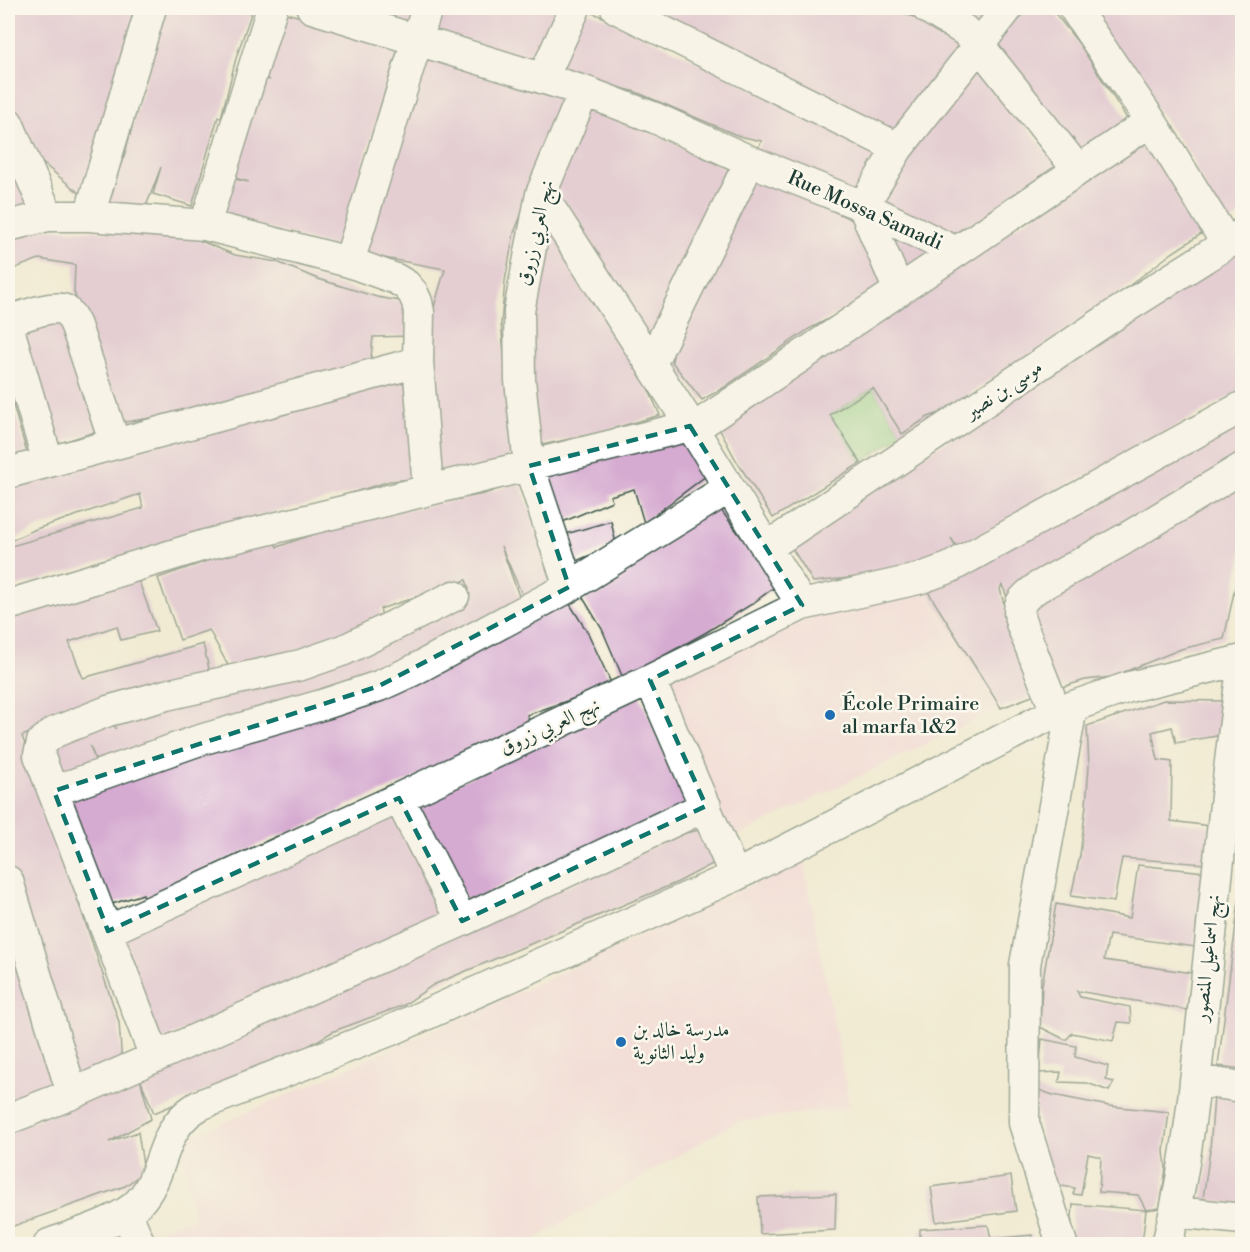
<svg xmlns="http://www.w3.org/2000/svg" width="1250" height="1252" font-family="'Libre Bodoni',Amiri,serif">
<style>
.built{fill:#f4cfdc}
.green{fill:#8acb82;stroke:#54845b;stroke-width:1.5}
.building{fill:#d6abd1}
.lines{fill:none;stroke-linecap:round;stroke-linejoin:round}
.minor-casing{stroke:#3e574c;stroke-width:33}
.minor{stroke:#fff;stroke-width:30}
.marked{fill:none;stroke:#0f766e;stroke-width:4.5;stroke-dasharray:12 8;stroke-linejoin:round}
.poi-dot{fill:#1f6fb2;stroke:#fbf7ec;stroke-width:2}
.labels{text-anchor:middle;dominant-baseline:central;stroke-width:5;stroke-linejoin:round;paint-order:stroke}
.street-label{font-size:20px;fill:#1f3d34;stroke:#fbf7ec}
.poi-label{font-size:20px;fill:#1f3d34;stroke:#fbf7ec;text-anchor:start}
</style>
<rect width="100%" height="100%" fill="#fbf7ec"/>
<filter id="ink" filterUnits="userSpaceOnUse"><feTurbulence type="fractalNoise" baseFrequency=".0167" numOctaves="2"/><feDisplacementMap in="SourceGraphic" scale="12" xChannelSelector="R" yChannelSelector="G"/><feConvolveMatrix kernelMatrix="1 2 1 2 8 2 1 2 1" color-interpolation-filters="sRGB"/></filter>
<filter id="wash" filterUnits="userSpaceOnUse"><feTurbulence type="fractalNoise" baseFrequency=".008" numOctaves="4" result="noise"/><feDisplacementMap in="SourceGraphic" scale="24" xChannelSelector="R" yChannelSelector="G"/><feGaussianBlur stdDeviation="1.35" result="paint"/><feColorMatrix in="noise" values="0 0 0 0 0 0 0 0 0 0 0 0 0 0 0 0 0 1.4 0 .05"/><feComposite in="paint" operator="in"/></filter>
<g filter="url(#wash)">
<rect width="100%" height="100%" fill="#f1ebd3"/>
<path class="built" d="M922,587L1002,707L725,842L661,683L804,614Z
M803,861L850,1107L736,1122L526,1244H166L160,1229L194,1219L180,1142L489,1006Z"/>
<path class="green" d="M873,388L902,434L861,463L829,416Z"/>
<g id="blocks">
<path class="building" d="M8,8H140L84,197L34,156L14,114L8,91Z
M164,8H253L236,58L221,118L218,117L192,206L153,194L161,167L145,209L106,205L125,153Z
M348,8H418L410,30Z
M434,8H565L536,63L428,28Z
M579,8L606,18L889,151L860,195L755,152L762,141L739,136L636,92L555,70Z
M634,8H889L939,26L967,52L896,140Z
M936,8H995L980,30Z
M1018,8H1051L1080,45L1130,123L1077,157L987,47Z
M1083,8H1242V214L1223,227L1190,155Z
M277,11L322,22L399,45L338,248L214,214L225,177L249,182L227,176L262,78L270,80L262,77Z
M428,49L567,100L514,233L505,281L501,323L514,460L432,475L430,321L445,269L362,254Z
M973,60L1059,167L980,219L945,239L871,202Z
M585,108L630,121L735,173L653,343L551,184Z
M8,135L30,205L8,212Z
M1147,143L1207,230L1172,253L1108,302L1086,315L1060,335L1012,368L997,375L946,411L928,417L902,434L873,388L839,409L830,415L861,463L773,518L736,460L714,419Z
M753,174L859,223L889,284L859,303L809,329L723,388L702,400L672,362L677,327Z
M542,212L598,300L624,350L642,375L660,415L601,432L533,447L530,297Z
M876,220L942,249L903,276Z
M36,228L186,235L235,255L277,262L318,279L377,297L411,303L412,336L373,337L370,368L185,413L118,423L98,361L74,292L75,265L39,259L8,271V240Z
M1242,243V390L957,547L951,538L957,549L918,566L857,577L813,582L790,545Z
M65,318L101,430L51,446L14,333Z
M409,378L423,478L390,481L335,498L254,517L8,589V547L143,508L140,494L36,529L8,542V483Z
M8,388L29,460L8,466Z
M1242,411V457L1007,597L1002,585L1000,589L1008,619L1040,693L1001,708L925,587Z
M679,434L707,475L644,523L634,489L610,496L612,501L558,524L536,475Z
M1242,478V555L1224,639L1181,649L1112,677L1085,680L1056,689L1024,608Z
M520,482L554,579L524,599L501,546L523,607L423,658L99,768L90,746L98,769L59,782L44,745L112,718L116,729L112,715L431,615L469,589L466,580L401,602L380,609L383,619L342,638L230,669L209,630L180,640L158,578L273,538L277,547L354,520L484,494Z
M715,502L777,585L752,604L705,633L623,678L602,629L577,588Z
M611,521L616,544L574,562L566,534Z
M138,579L157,631L121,640L117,626L69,642L83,678L203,644L211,677L95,707L22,736L119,1022L122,1064L75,1079L17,894L8,858V620Z
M563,593L588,633L612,685L527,715L532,727L375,795L345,806V808L309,825L275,837L144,898L143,894L106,906L68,795L246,735Z
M639,694L688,805L539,867L468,903L416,803Z
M1164,700L1223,701L1222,735L1176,743L1172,727L1152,732L1158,760L1172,762L1171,821L1210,826L1206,864L1122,858L1114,902L1071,896L1080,855L1086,805L1089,767L1087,726Z
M1242,756V850L1230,848Z
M391,811L448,917L158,1042L115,938Z
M708,828L720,860L678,882L433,985L404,1005L334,1031L296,1053L154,1113L140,1079L660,844L686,833Z
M1138,865L1205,872L1195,947L1109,935L1104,960L1192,973L1187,1010L1077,991L1080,997L1130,1007L1131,1023L1118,1022L1113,1041L1072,1033L1066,1040L1040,1027L1042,985L1056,904L1130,918Z
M1241,885H1242V1069L1218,1066Z
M8,927L30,1009L43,1048L60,1088L8,1108Z
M1042,1039L1076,1046L1075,1057L1108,1066L1106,1080L1114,1082L1109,1091L1087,1083L1059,1082L1061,1072L1039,1073Z
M140,1079L151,1119L109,1142L138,1132L144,1172L125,1186L8,1228V1130Z
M1033,1088L1053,1095L1109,1106L1169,1112L1164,1151L1166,1168L1160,1208L1146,1210L1142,1244H1070L1073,1204L1146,1210L1138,1195L1099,1192L1101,1157L1088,1154L1081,1195L1073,1194L1075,1188L1048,1184Z
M1214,1096L1242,1099V1205L1203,1199L1210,1150Z
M1011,1176L1016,1211L936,1222L931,1187Z
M836,1194L835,1230L760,1234L758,1197Z
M988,1225L991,1239L1032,1235L1034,1244H920V1229Z"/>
</g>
</g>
<g filter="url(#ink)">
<use href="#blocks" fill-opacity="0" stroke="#3e574c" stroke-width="1.5"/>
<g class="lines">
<g class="minor-casing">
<path id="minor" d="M312,8L584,91L655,118L750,161L863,206L956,252
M616,8L898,148
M927,8L964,30L979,45L1078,170
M1074,8L1151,121L1227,244
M543,78L575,8
M8,123L48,216
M541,194L693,429L802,605
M89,216L151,8
M205,225L272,8
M8,226L48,216H89L205,225L349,262L396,279L406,285L413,293L417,302L419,312L418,362L428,489
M349,262L427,8
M899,291L863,206L898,148L1008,8
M8,321C21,317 53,304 65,310C71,314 73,320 76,326L115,444
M8,326L48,462
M651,364L750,161
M693,429L1151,121
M8,473L418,362
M766,548L1114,315L1242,234
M569,587L529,466L520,380L519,311L541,194L584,91
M8,605L205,545L690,426
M650,680L735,876
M1056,712L1021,623C1015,604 1023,598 1038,587L1123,540L1242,468
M54,791L197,741L325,704L379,686L412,671L569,587L729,488
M399,798L462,921
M8,881L72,1094
M108,931L399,798L650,680L802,605L918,579L949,568L1242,407
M155,1057L39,755L42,742L55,732L108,711L166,695L301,665L344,650L454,596
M1195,1080L1242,1087
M8,1119L72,1094L462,921L706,806
M1176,1212L1242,1219
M127,1214L140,1244
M49,1244C74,1235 123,1221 140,1201C162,1177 161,1138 185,1116C189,1112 195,1108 200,1105L394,1029L735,876L1056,712L1129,687L1242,660
M1062,1244L1024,1123L1025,965L1072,707
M1167,1244C1186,1171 1194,1095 1202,1019C1215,903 1225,786 1242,670"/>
</g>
<use href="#minor" class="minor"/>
</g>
</g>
<path d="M0 0H1250V1252H0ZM690,426L802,605L650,680L706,806L462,921L399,798L108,931L54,791L379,686L569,587L529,466Z" fill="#f1ebd3" fill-opacity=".55" fill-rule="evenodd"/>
<path class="marked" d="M690,426L802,605L650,680L706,806L462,921L399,798L108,931L54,791L379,686L569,587L529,466Z"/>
<g class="poi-dot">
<circle cx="830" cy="715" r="6"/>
<circle cx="621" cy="1042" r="6"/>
</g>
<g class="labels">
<g class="street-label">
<text transform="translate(865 211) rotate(24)">Rue Mossa Samadi</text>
<text transform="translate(536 233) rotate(-77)">نهج العربي زروق</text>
<text transform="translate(1004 390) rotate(-34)">موسى بن نصير</text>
<text transform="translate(550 727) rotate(-25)">نهج العربي زروق</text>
<text transform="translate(1208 958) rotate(-84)">نهج اسماعيل المنصور</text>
</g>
<g class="poi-label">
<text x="842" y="704">École Primaire<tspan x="842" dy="23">al marfa 1&amp;2</tspan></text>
<text x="633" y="1030">مدرسة خالد بن<tspan x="633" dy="23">وليد الثانوية</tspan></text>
</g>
</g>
<rect width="1250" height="1252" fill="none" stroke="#fbf7ec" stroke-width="30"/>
</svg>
